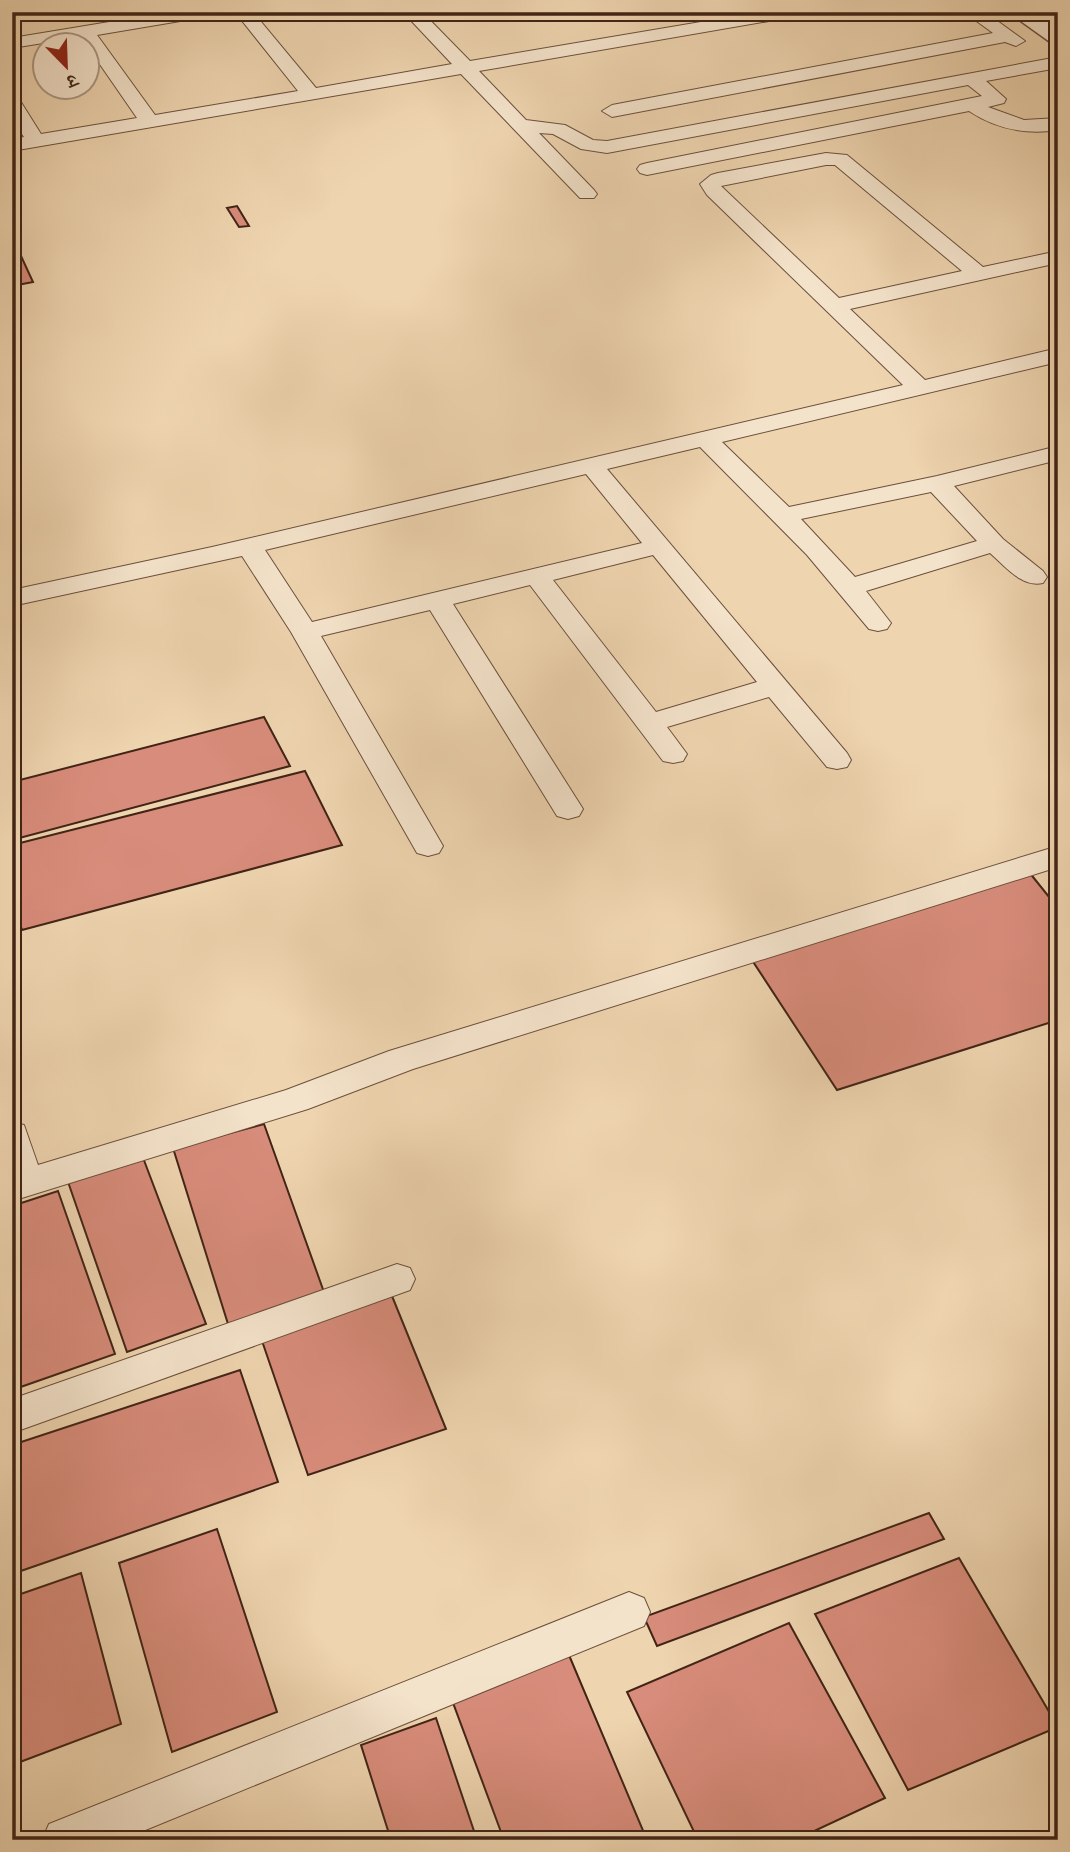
<svg xmlns="http://www.w3.org/2000/svg" width="1070" height="1852" font-family="'IM FELL Great Primer','Noto Serif Devanagari',serif">
<style>
.building{fill:#d88c7b;stroke:#412416;stroke-width:2}
.lines{fill:none;stroke-linecap:round;stroke-linejoin:round}
.minor-casing{stroke:#6c503c;stroke-width:2}
.tertiary-casing{stroke:#6c503c;stroke-width:3}
.minor{fill:#f4e3cb;fill-rule:evenodd}
.tertiary{fill:#f4e3cb;fill-rule:evenodd}
</style>
<rect width="100%" height="100%" fill="#eed4af"/>
<filter id="stains"><feTurbulence type="fractalNoise" baseFrequency=".00286" numOctaves="4"/><feColorMatrix values="0 0 0 0 .2 0 0 0 0 .09 0 0 0 0 .02 0 0 0 .5 -.17"/></filter>
<radialGradient id="worn" r=".72"><stop offset=".6" stop-color="#630" stop-opacity="0"/><stop offset="1" stop-color="#630" stop-opacity=".3"/></radialGradient>
<path class="building" d="M237,206L249,226L239,227L227,208Z
M21,256L33,282L12,286V258Z
M264,717L290,766L12,840V782Z
M305,771L342,845L22,930L12,899V845Z
M1029,872L1058,908V1020L837,1090L748,954Z
M264,1124L325,1295L228,1324L173,1148Z
M142,1155L206,1324L127,1352L67,1179Z
M58,1191L115,1354L12,1390V1206Z
M392,1296L446,1429L308,1475L261,1338Z
M240,1370L278,1482L12,1574V1445Z
M929,1513L944,1539L657,1646L644,1617Z
M217,1529L277,1712L172,1752L119,1563Z
M959,1558L1058,1727L908,1790L815,1614Z
M81,1573L121,1724L12,1765V1597Z
M789,1623L885,1798L795,1840H698L627,1692Z
M566,1648L647,1840H504L449,1692Z
M436,1718L477,1840H391L361,1745Z"/>
<g class="lines">
<g class="minor-casing">
<path id="minor" d="M170,12H213L204,17L97,35L155,115L298,91L235,12H253L316,88L452,64L403,12H422L470,61L760,12H801L792,17L479,71L526,120L565,125L593,140L607,141L1058,57V68L986,81L1006,99L1004,103L988,107L1024,120L1058,118V130C1025,135 996,129 969,111L647,175L640,173L637,169L640,165L647,163L982,96L968,85L607,153L581,149L553,134L539,133L594,190L597,194L594,198H580L461,74L12,151V139L24,137L12,119V97L19,99L41,134L137,118L81,37L12,48V38Z
M964,12H985L1025,41L1016,46L1005,42L612,117L602,111L612,105L993,33Z
M826,153L847,155L983,267L1058,251V263L850,309L925,380L1058,348V362L722,442L789,507L937,476L1058,446V460L954,486L1003,539L1043,571L1047,577L1043,583C1022,588 1005,566 990,553L866,591L891,623L887,629L878,631L869,629L807,555L700,447L607,469L847,753L851,760L847,767L837,769L827,767L769,697L667,727L687,754L683,761L673,763L663,761L530,585L453,604L583,809L579,816L568,819L557,816L430,610L321,636L443,846L439,853L428,856L417,853L291,632L242,556L12,606V590L212,547L903,385L707,195L700,184L711,175L718,173ZM826,165H835L962,271L839,298L721,186ZM586,474L642,543L312,622L265,550ZM931,492L977,541L855,577L801,519ZM653,555L757,682L656,712L553,580Z
M1058,846V867L413,1069L308,1109L12,1201V1122L24,1125L38,1165L286,1090L389,1051Z
M397,1264L410,1268L415,1279L410,1290L12,1433V1399Z
M629,1592L644,1598L650,1612L644,1626L121,1840H42L49,1824Z"/>
</g>
<g class="tertiary-casing">
<path id="tertiary" d="M1008,12H1034L1058,27V44L1050,42Z"/>
</g>
<use href="#minor" class="minor"/>
<use href="#tertiary" class="tertiary"/>
</g>
<rect width="1070" height="1852" fill="none" stroke="#eed4af" stroke-width="42"/>
<rect x="14" y="14" width="1042" height="1824" fill="none" stroke="#412416" stroke-width="3.5"/>
<rect x="21" y="21" width="1028" height="1810" fill="none" stroke="#412416" stroke-width="2"/>
<g transform="translate(66 66) rotate(157)"><circle r="33" fill="#f4e3cb" stroke="#ac9783" stroke-width="2"/>
<path d="M0-5L12 26L0 18L-12 26Z" fill="#8f2418"/>
<text y="-10" font-size="19" font-weight="bold" text-anchor="middle" fill="#412416">उ</text>
</g>
<rect width="100%" height="100%" filter="url(#stains)"/>
<rect width="100%" height="100%" fill="url(#worn)"/>
</svg>
